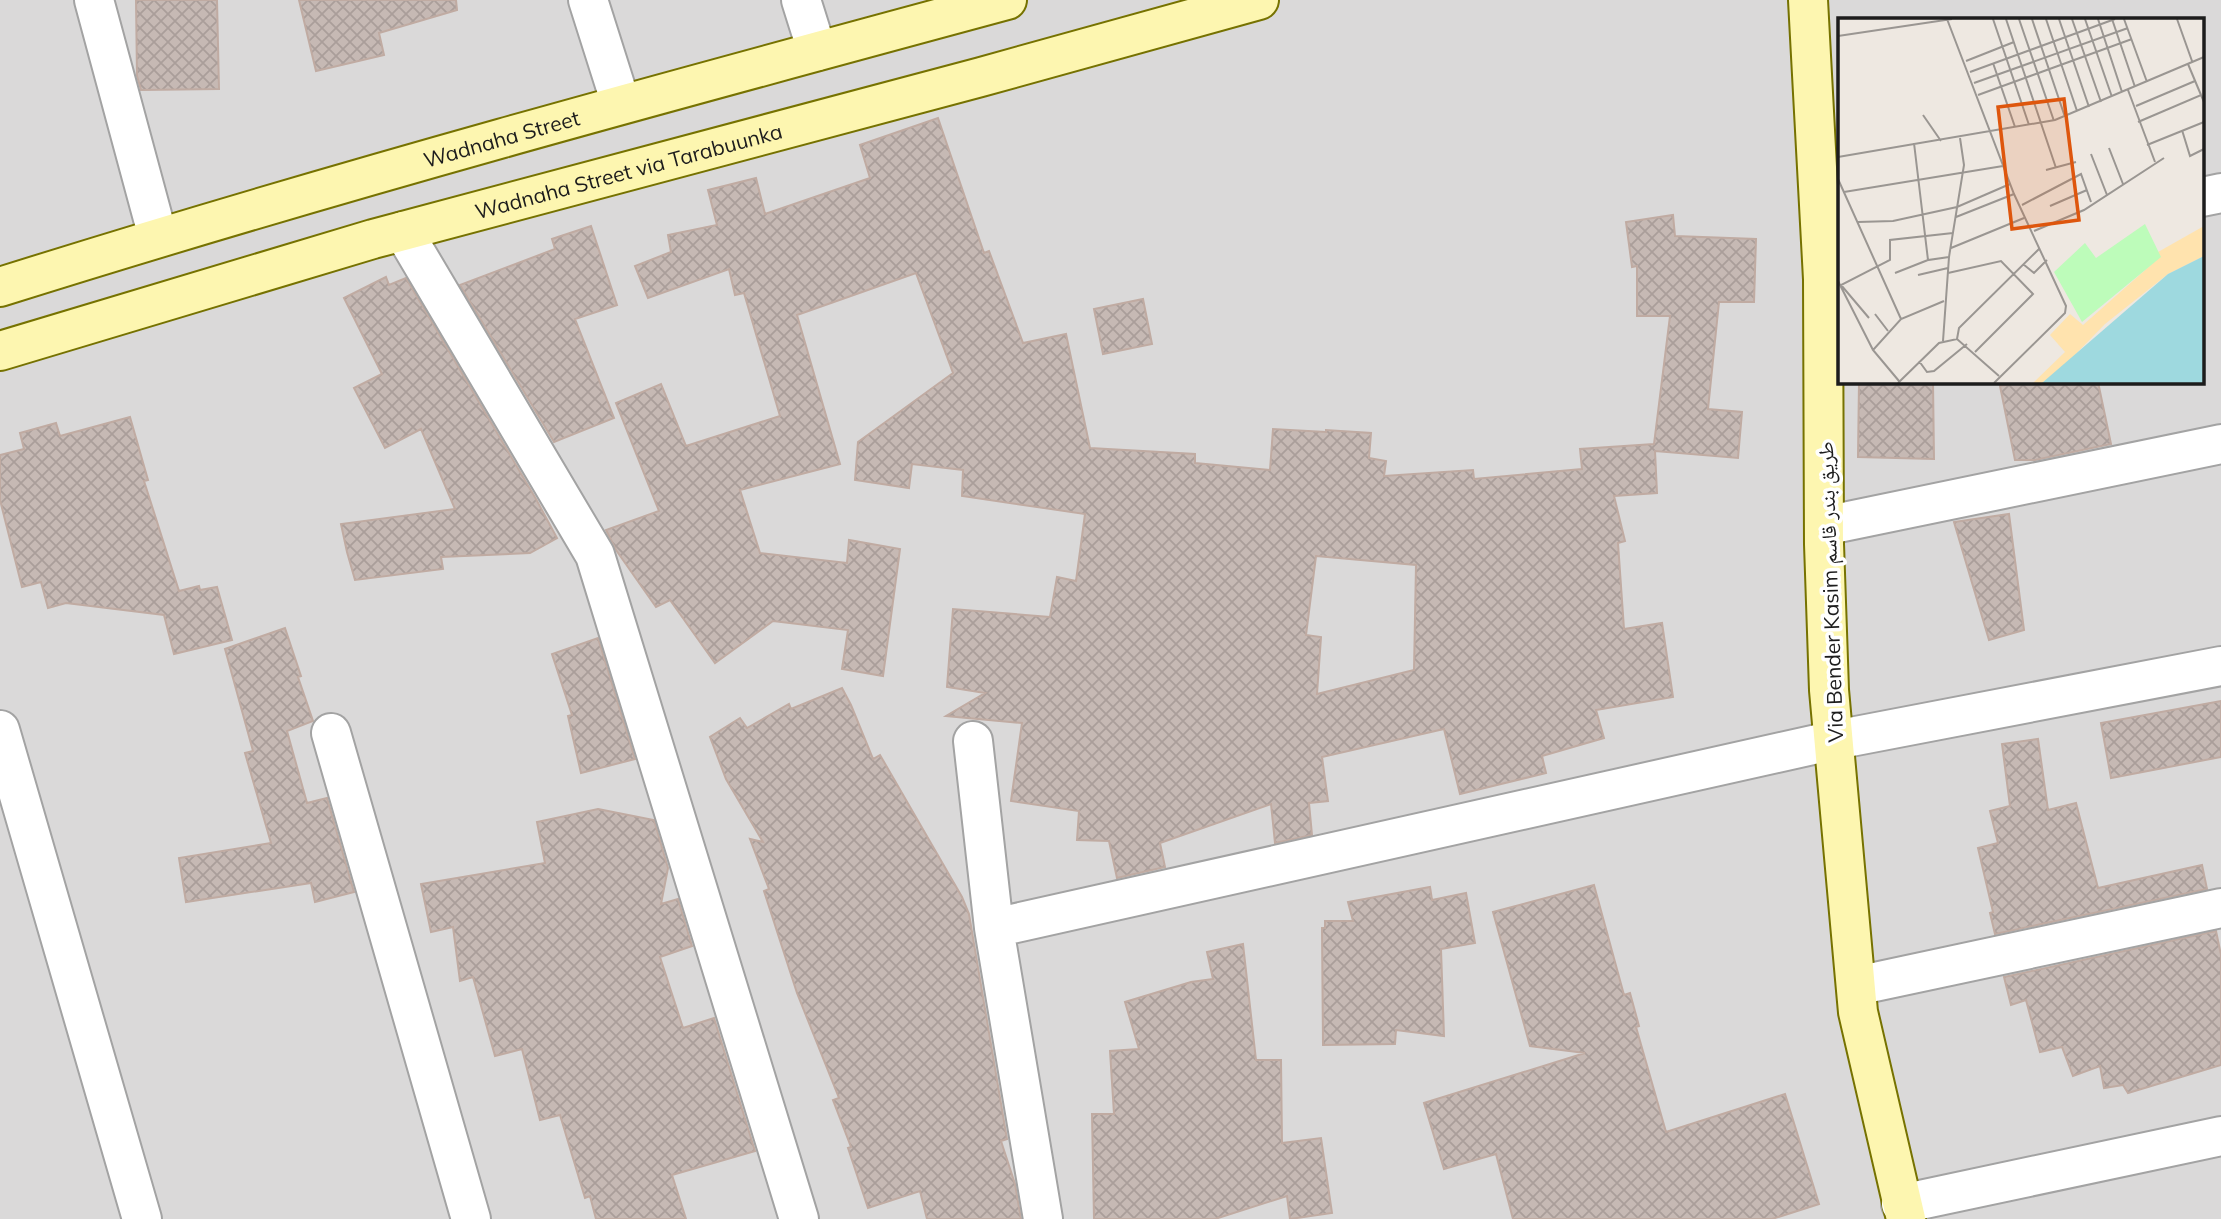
<svg xmlns="http://www.w3.org/2000/svg" width="2221" height="1219" font-family="Mulish,'Noto Naskh Arabic',sans-serif">
<style>
.residential{fill:#dad9d9;fill-rule:evenodd}
.building{fill:url(#building-cross-hatch);stroke:#c0aba2;stroke-width:2;fill-rule:evenodd}
.lines{fill:none;stroke-linecap:round;stroke-linejoin:round}
.street-casing{stroke:#a3a3a3;stroke-width:42}
.secondary-casing{stroke:#767200;stroke-width:42}
.street{stroke:#fff;stroke-width:38}
.secondary{stroke:#fdf6b0;stroke-width:38}
.labels{text-anchor:middle;dominant-baseline:central;stroke-width:7;stroke-linejoin:round;paint-order:stroke}
.street-label{font-size:21px;fill:#1c1c1c;stroke:#fff}
.inset-road{fill:none;stroke:#9a9692;stroke-width:2}
.view{fill:#de560d;fill-opacity:0.15;stroke:#de560d;stroke-width:3.5}
.inset-edge{fill:none;stroke:#1c1c1c;stroke-width:3.5}
</style>
<defs>
<pattern id="building-cross-hatch" width="8" height="8" patternUnits="userSpaceOnUse" patternTransform="scale(1.75)"><rect width="8" height="8" fill="#c6b9b4"/><path d="M0 0l8 8M0 8l8-8" fill="none" stroke="#aa9e9a"/></pattern>
</defs>
<rect width="100%" height="100%" fill="#eee8e1"/>
<path class="residential" d="M0,0H2221V1219H0ZM1840,19H2202V382H1840Z"/>
<path class="building" d="M136,0H217L219,89L141,90L137,76Z
M299,0H456L457,10L379,33L384,55L316,71Z
M938,118L984,253L989,251L1023,343L1066,334L1090,448L1195,454V463L1270,470L1273,429L1326,432V430L1371,433L1369,458L1386,461L1384,476L1473,470L1474,479L1582,469L1580,449L1654,444L1670,316H1637V266L1632,267L1626,222L1673,215L1675,236L1756,239L1754,302H1719L1708,409L1742,412L1738,458L1655,451L1657,493L1614,496L1625,541L1618,543L1624,629L1662,623L1673,697L1596,710L1604,738L1542,756L1546,773L1460,794L1444,729L1322,757L1328,801L1309,803L1312,835L1275,843L1271,804L1160,843L1165,867L1117,878L1109,841L1077,840L1079,811L1011,801L1022,723L946,716L985,693L947,687L953,609L1050,617L1057,577L1076,581L1085,514L962,496L963,470L912,464L909,488L855,480L858,442L953,373L916,273L797,315L840,464L740,490L760,553L847,563L849,540L900,549L883,676L842,669L848,630L773,621L715,663L670,600L656,607L616,550L606,530L659,511L616,403L661,384L686,446L780,416L744,293L735,295L729,269L648,298L635,266L671,252L668,235L717,225L708,190L756,178L765,214L870,178L860,145ZM1316,556L1416,565L1414,670L1317,694L1321,637L1306,635Z
M591,226L617,305L575,319L614,418L554,442L460,285L555,249L552,239Z
M386,277L389,285L406,278L536,499L557,538L530,553L441,557L443,569L355,580L347,552L341,524L455,509L421,429L385,448L354,388L382,374L344,298Z
M1143,299L1152,344L1103,354L1094,309Z
M1859,382H1933L1934,459L1858,457Z
M2023,382H2098L2111,444L2035,460H2015L2000,386Z
M130,417L148,480L144,481L179,591L199,586L200,590L217,587L232,640L174,654L164,615L66,603L48,608L41,582L22,587L0,500V455L24,449L20,433L56,423L60,436Z
M2009,514L2024,630L1989,640L1954,522Z
M285,628L301,676L298,677L313,721L287,731L307,803L327,798L354,892L315,902L311,883L186,902L179,858L271,843L245,753L253,751L225,649Z
M598,638L635,759L581,773L568,716L572,715L552,654Z
M842,688L851,705L873,759L880,755L962,897L969,914L1007,1139L1001,1141L1015,1184L1021,1219H927L920,1191L868,1208L848,1148L851,1147L833,1100L839,1098L797,993L764,891L769,889L750,839L763,842L726,779L710,737L740,718L747,728L789,704L791,709Z
M2221,701V757L2111,778L2101,723Z
M2038,739L2048,810L2076,803L2098,888L2202,865L2207,889L1995,934L1990,913L1993,912L1978,848L1998,843L1990,811L2010,806L2002,744Z
M598,809L654,820L668,868L661,904L678,899L692,946L660,957L683,1028L714,1018L755,1151L672,1175L686,1219H596L590,1196L585,1198L560,1115L540,1120L522,1049L495,1056L473,977L460,981L453,927L431,932L421,884L545,863L537,822Z
M1594,885L1624,995L1630,993L1639,1026L1636,1027L1666,1132L1785,1094L1819,1204L1772,1219H1513L1496,1154L1444,1169L1424,1103L1585,1053L1530,1046L1493,912Z
M1430,887L1432,900L1466,893L1475,943L1441,949L1444,1036L1396,1030L1395,1044L1323,1045L1322,928H1325V921H1353L1348,902Z
M2216,931L2221,955V1065L2128,1093L2123,1085L2104,1088L2100,1066L2073,1076L2062,1047L2040,1052L2026,1000L2011,1005L2004,977Z
M1243,944L1256,1060H1281L1282,1143L1321,1138L1332,1213L1290,1219L1287,1196L1215,1219H1094L1092,1114H1114L1110,1051L1139,1049L1125,1002L1191,982L1213,979L1207,952Z"/>
<g class="lines">
<g class="street-casing">
<path id="street" d="M94,0L158,237
M588,0L621,104
M801,0L817,51
M2202,197L2221,193
M403,231L595,555L799,1219
M1824,526L2221,444
M0,730L142,1219
M331,733L471,1219
M973,741L994,928L1043,1219
M994,928L1835,740L2221,666
M1856,986L2221,908
M1901,1204L2221,1136"/>
</g>
<g class="secondary-casing">
<g id="secondary">
<path d="M1808,0L1823,279L1824,544L1829,690L1858,1012L1906,1219"/>
<path id="s1" d="M0,287C333,182 670,91 1007,0"/>
<path id="s2" d="M0,351L373,239L981,77L1259,0"/>
</g>
</g>
<use href="#street" class="street"/>
<use href="#secondary" class="secondary"/>
</g>
<g class="labels">
<g class="street-label">
<text stroke="none"><textPath href="#s1" startOffset="523">Wadnaha Street</textPath></text>
<text stroke="none"><textPath href="#s2" startOffset="654">Wadnaha Street via Tarabuunka</textPath></text>
<text transform="translate(1830 592) rotate(-92)">Via Bender Kasim طريق بندر قاسم</text>
</g>
</g>
<g transform="translate(1838 18)">
<rect width="366" height="366" fill="#eee8e1"/>
<path d="M366,208V238L330,256L267,306L224,350L204,365H195L227,334L212,317L232,296L245,307L322,239L320,234Z" fill="#ffe3ae"/>
<path d="M307,206L323,239L244,304L216,254L247,225L258,240Z" fill="#bdfcba"/>
<path d="M366,238V365H204L330,256Z" fill="#9ed9df"/>
<path class="inset-road" d="M109,1L176,176L228,288L227,295L156,365M155,1L191,107M168,1L218,150M181,1L216,103M194,1L227,99M208,1L239,93M221,1L251,89M234,1L263,84M247,1L274,79M260,1L284,74M274,1L297,69M286,1L309,64M339,1L354,43M0,18L114,1M128,43L176,24M155,45L177,109M350,46L363,77M132,54L277,1M136,65L290,10M290,72L317,144M140,77L294,21M298,88L357,63M85,97L103,123M300,104L363,77L366,84M344,112L352,138L366,131M76,125L90,242L111,239M309,127L366,104M271,130L285,166M253,136L269,177M0,139L217,102L366,39M208,152L238,144M0,161L63,301M6,174L165,148M184,187L243,156L253,184M212,188L249,172M118,199L176,176M20,204L55,203L119,189L172,166M196,213L246,192L326,140M113,230L186,200M185,246L196,255L209,242M57,255L90,242M110,255L163,243L195,276L137,334M80,257L110,250M0,263L35,332M37,296L50,313M31,300L3,267L52,242V222L115,215M119,321L121,310L202,230M105,323L111,239L126,147L122,120M81,343L89,354L96,353L129,326M61,363L35,332L63,301L106,283M60,365L101,325L119,321L161,358"/>
<path class="view" d="M226,81L241,202L174,211L160,89Z"/>
<rect width="366" height="366" class="inset-edge"/>
</g>
</svg>
